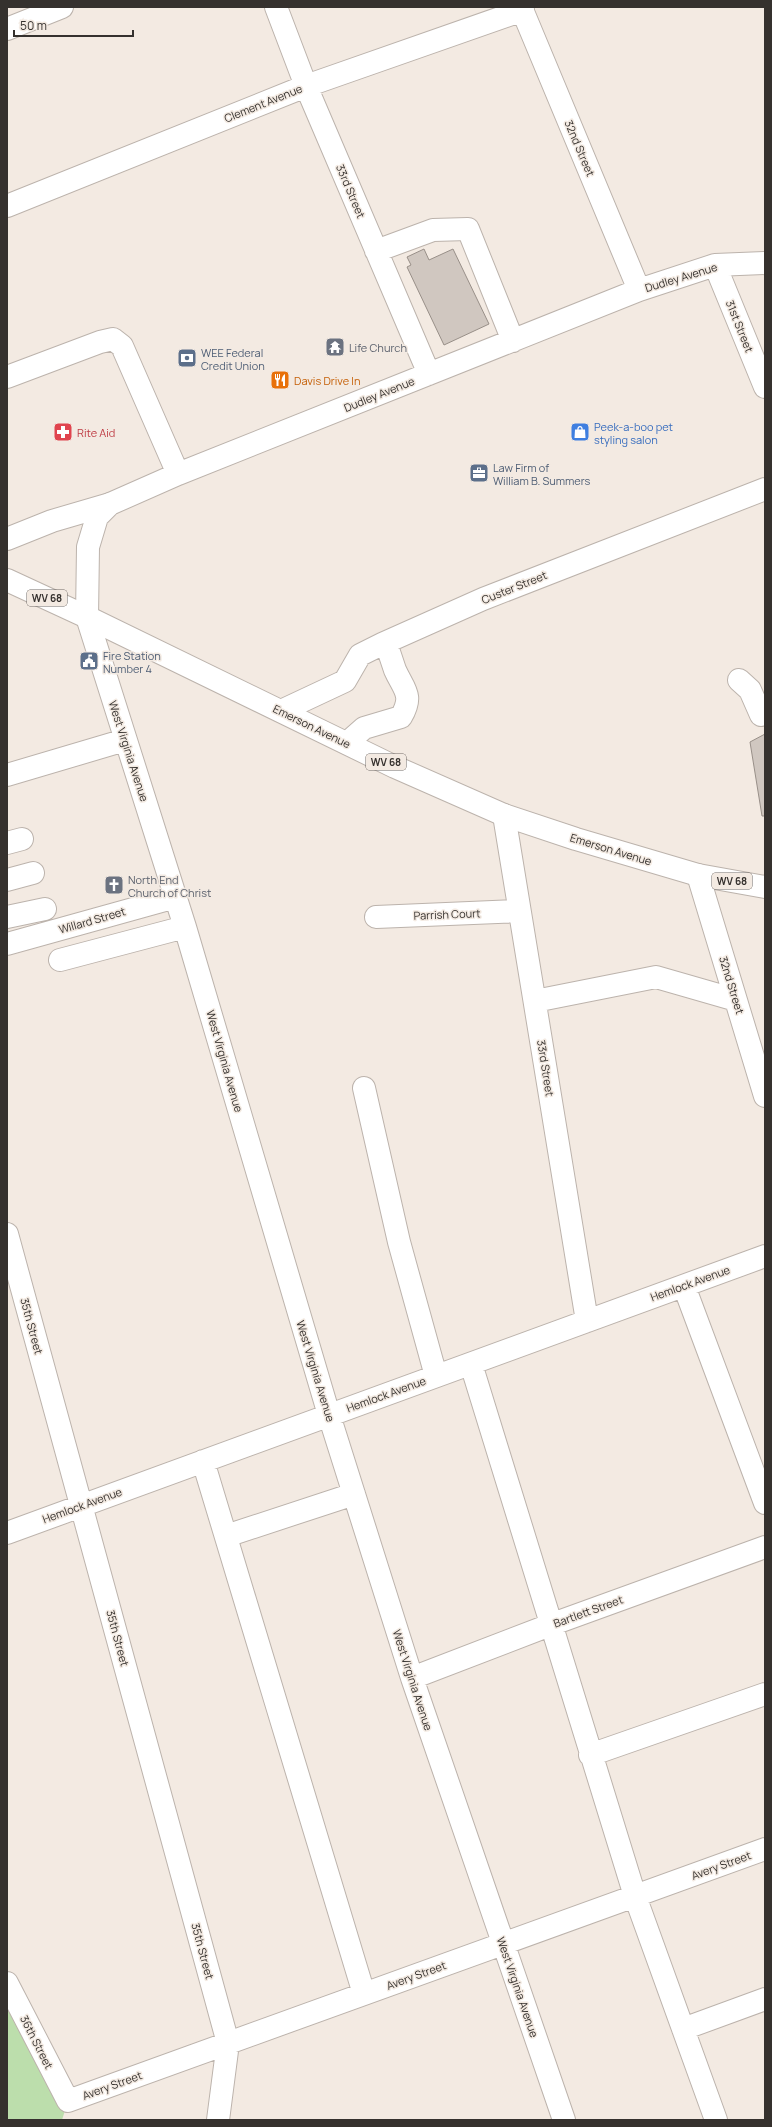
<svg xmlns="http://www.w3.org/2000/svg" width="772" height="2127" font-family="Manrope,sans-serif">
<style>
.green{fill:#bcdeac}
.building{fill:#d0c7c0;stroke:#988f88}
.lines{fill:none;stroke-linecap:round;stroke-linejoin:round}
.minor-casing{stroke:#bcb3ac;stroke-width:24}
.major-casing{stroke:#bcb3ac;stroke-width:24}
.minor{stroke:#fff;stroke-width:22}
.major{stroke:#fff;stroke-width:22}
.labels{text-anchor:middle;dominant-baseline:central;stroke-width:3;stroke-linejoin:round;paint-order:stroke}
.shield{fill:#f3eae2;stroke:#6e6864;stroke-width:1}
.shield-label{font-size:10px;font-weight:bold;fill:#35312e}
.street-label{font-size:11px;fill:#35312e;stroke:#f3eae2}
.worship-label{font-size:11px;fill:#5b616d;stroke:#f3eae2;text-anchor:start}
.service-label{font-size:11px;fill:#4e5e75;stroke:#f3eae2;text-anchor:start}
.food-label{font-size:11px;fill:#c56008;stroke:#f3eae2;text-anchor:start}
.shop-label{font-size:11px;fill:#366cbe;stroke:#f3eae2;text-anchor:start}
.health-label{font-size:11px;fill:#be3a42;stroke:#f3eae2;text-anchor:start}
</style>
<rect width="100%" height="100%" fill="#f3eae2"/>
<path class="green" d="M7,1983L68,2101L62,2120H7Z"/>
<path class="building" d="M424,249L429,260L453,249L489,324L444,345L407,267L411,265L407,257Z
M765,734V816H762L750,742Z"/>
<g class="lines">
<g class="minor-casing">
<path id="minor" d="M276,7L306,86L429,374
M521,7L639,290
M7,29L62,7
M7,206L306,86L523,10
M376,251L433,230L468,229L513,341
M715,265L765,387
M7,377L100,342L113,339L122,346L178,474
M739,680L750,690L761,715L765,713
M281,711L345,681L360,655L382,644L483,599L765,489
M347,743L364,728L401,717C414,695 404,690 395,670C392,661 389,652 386,643
M7,775L125,740
M504,815L587,1321
M7,843L22,839
M698,875L765,1096
M7,880L33,873
M7,917L45,909
M376,917L519,911
M7,944L176,897
M60,960L185,927
M535,1001L656,977L736,1000
M364,1088L399,1242L436,1376
M7,1234L228,2043L218,2120
M684,1286L765,1503
M471,1364L635,1896L716,2120
M203,1461L364,1994
M7,1533L765,1256
M226,1536L354,1494
M412,1678L550,1625L765,1547
M590,1755L765,1694
M7,1983L68,2101L765,1849
M683,2029L765,1999
M564,2120L412,1678L329,1415L185,927L87,617L88,547L97,517L110,504L178,474L639,290L715,265L765,263"/>
</g>
<g class="major-casing">
<path id="major" d="M7,539L52,521L110,504
M7,580L87,617L395,767L504,815L576,839L698,875L765,887"/>
</g>
<use href="#minor" class="minor"/>
<use href="#major" class="major"/>
</g>
<defs>
<g id="temple-square" transform="scale(1)"><rect x="-9" y="-9" width="18" height="18" rx="4" fill="#6b7280" stroke="#f3eae2"/><path d="M0-6L5-2H3V0L6.5 2.5H4V6H1.5V3h-3V6H-4V2.5H-6.5L-3 0V-2H-5Z" fill="#fff"/></g>
<g id="bank-square" transform="scale(1)"><rect x="-9" y="-9" width="18" height="18" rx="4" fill="#5c6f8a" stroke="#f3eae2"/><path d="M-6-4H6V4H-6ZM0-2.3a2.3 2.3 0 1 0 0 4.6a2.3 2.3 0 1 0 0-4.6Z" fill="#fff"/></g>
<g id="restaurant-square" transform="scale(1)"><rect x="-9" y="-9" width="18" height="18" rx="4" fill="#e8710a" stroke="#f3eae2"/><path d="M-5-6h1v4h1v-4h1v4h1v-4h1v5L-1.5 .5V6h-2V.5L-5-1ZM5-6V6H3V1.5H1.5Q1.5-4 5-6Z" fill="#fff"/></g>
<g id="pharmacy-square" transform="scale(1)"><rect x="-9" y="-9" width="18" height="18" rx="4" fill="#e0444e" stroke="#f3eae2"/><path d="M-2-6h4v4h4v4h-4v4h-4v-4h-4v-4h4Z" fill="#fff"/></g>
<g id="shop-square" transform="scale(1)"><rect x="-9" y="-9" width="18" height="18" rx="4" fill="#3f7fe0" stroke="#f3eae2"/><path d="M-5-2.5h2.3a2.7 3.5 0 0 1 5.4 0H5L5.5 6h-11ZM-1.5-2.5h3a1.5 2.3 0 0 0-3 0Z" fill="#fff"/></g>
<g id="office-square" transform="scale(1)"><rect x="-9" y="-9" width="18" height="18" rx="4" fill="#5c6f8a" stroke="#f3eae2"/><path d="M-6-3h4V-5.5h4V-3h4V5H-6ZM-1-4.5V-3h2v-1.5ZM-6 0V1H6V0Z" fill="#fff"/></g>
<g id="civic-square" transform="scale(1)"><rect x="-9" y="-9" width="18" height="18" rx="4" fill="#5c6f8a" stroke="#f3eae2"/><path d="M-.6-6.5H3V-4.5H.6V-3L4-1V1h2V6H-6V1h2V-1L-.6-3ZM-1.2 2.5V6h2.4V2.5Z" fill="#fff"/></g>
<g id="church-square" transform="scale(1)"><rect x="-9" y="-9" width="18" height="18" rx="4" fill="#6b7280" stroke="#f3eae2"/><path d="M-1.2-6h2.4v3.5h3.3v2.4h-3.3V6h-2.4V-.1h-3.3v-2.4h3.3Z" fill="#fff"/></g>
</defs>
<g fill-rule="evenodd">
<use href="#temple-square" x="335" y="347"/>
<use href="#bank-square" x="187" y="358"/>
<use href="#restaurant-square" x="280" y="380"/>
<use href="#pharmacy-square" x="63" y="432"/>
<use href="#shop-square" x="580" y="432"/>
<use href="#office-square" x="479" y="473"/>
<use href="#civic-square" x="89" y="661"/>
<use href="#church-square" x="114" y="885"/>
</g>
<g class="labels">
<g class="shield">
<rect x="27" y="590" width="40" height="16" rx="3"/>
<rect x="366" y="754" width="40" height="16" rx="3"/>
<rect x="712" y="873" width="40" height="16" rx="3"/>
</g>
<g class="shield-label">
<text x="47" y="598">WV 68</text>
<text x="386" y="762">WV 68</text>
<text x="732" y="881">WV 68</text>
</g>
<g class="street-label">
<text transform="translate(263 103) rotate(-22)">Clement Avenue</text>
<text transform="translate(580 148) rotate(67)">32nd Street</text>
<text transform="translate(351 191) rotate(67)">33rd Street</text>
<text transform="translate(681 277) rotate(-17)">Dudley Avenue</text>
<text transform="translate(740 326) rotate(68)">31st Street</text>
<text transform="translate(379 394) rotate(-22)">Dudley Avenue</text>
<text transform="translate(514 587) rotate(-22)">Custer Street</text>
<text transform="translate(312 726) rotate(26)">Emerson Avenue</text>
<text transform="translate(129 751) rotate(72)">West Virginia Avenue</text>
<text transform="translate(611 849) rotate(17)">Emerson Avenue</text>
<text transform="translate(447 914) rotate(-2)">Parrish Court</text>
<text transform="translate(92 920) rotate(-16)">Willard Street</text>
<text transform="translate(732 985) rotate(73)">32nd Street</text>
<text transform="translate(225 1061) rotate(74)">West Virginia Avenue</text>
<text transform="translate(546 1068) rotate(81)">33rd Street</text>
<text transform="translate(690 1283) rotate(-20)">Hemlock Avenue</text>
<text transform="translate(32 1326) rotate(75)">35th Street</text>
<text transform="translate(316 1371) rotate(73)">West Virginia Avenue</text>
<text transform="translate(386 1394) rotate(-20)">Hemlock Avenue</text>
<text transform="translate(82 1505) rotate(-20)">Hemlock Avenue</text>
<text transform="translate(588 1611) rotate(-20)">Bartlett Street</text>
<text transform="translate(118 1638) rotate(75)">35th Street</text>
<text transform="translate(413 1680) rotate(72)">West Virginia Avenue</text>
<text transform="translate(721 1865) rotate(-20)">Avery Street</text>
<text transform="translate(203 1951) rotate(75)">35th Street</text>
<text transform="translate(416 1975) rotate(-20)">Avery Street</text>
<text transform="translate(518 1987) rotate(71)">West Virginia Avenue</text>
<text transform="translate(37 2042) rotate(63)">36th Street</text>
<text transform="translate(112 2085) rotate(-20)">Avery Street</text>
</g>
<g class="worship-label">
<text x="349" y="347">Life Church</text>
<text x="128" y="879">North End<tspan x="128" dy="13">Church of Christ</tspan></text>
</g>
<g class="service-label">
<text x="201" y="352">WEE Federal<tspan x="201" dy="13">Credit Union</tspan></text>
<text x="493" y="467">Law Firm of<tspan x="493" dy="13">William B. Summers</tspan></text>
<text x="103" y="655">Fire Station<tspan x="103" dy="13">Number 4</tspan></text>
</g>
<g class="food-label">
<text x="294" y="380">Davis Drive In</text>
</g>
<g class="shop-label">
<text x="594" y="426">Peek-a-boo pet<tspan x="594" dy="13">styling salon</tspan></text>
</g>
<g class="health-label">
<text x="77" y="432">Rite Aid</text>
</g>
</g>
<rect width="772" height="2127" fill="none" stroke="#35312e" stroke-width="16"/>
<path d="M14 30v6h119v-6" fill="none" stroke="#35312e" stroke-width="2"/>
<text x="20" y="30" font-size="12" fill="#35312e" stroke="#f3eae2" stroke-width="3" paint-order="stroke">50 m</text>
</svg>
